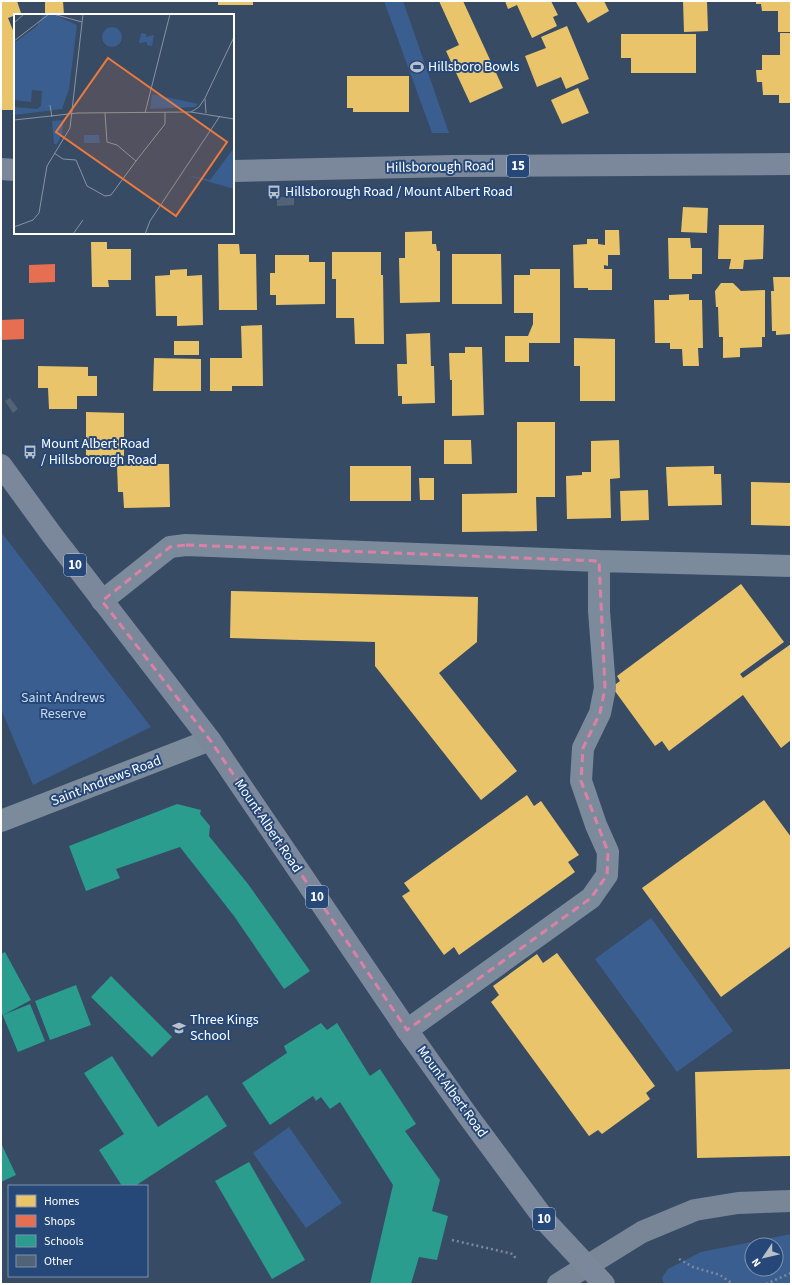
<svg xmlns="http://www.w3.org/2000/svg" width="792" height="1285" font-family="'Source Sans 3',sans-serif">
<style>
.green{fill:#395e8f;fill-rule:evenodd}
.homes{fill:#e9c46a}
.shops{fill:#e76f51}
.schools{fill:#2a9d8f}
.building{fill:#536377}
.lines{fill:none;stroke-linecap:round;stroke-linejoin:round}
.path{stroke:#7c8b9c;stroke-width:2.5;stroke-dasharray:2 3;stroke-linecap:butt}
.minor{stroke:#7c8b9c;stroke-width:22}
.tertiary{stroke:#7c8b9c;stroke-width:22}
.secondary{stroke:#788698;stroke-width:22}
.primary{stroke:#7b879b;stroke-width:22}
.marked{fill:none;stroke:#dd80a5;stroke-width:3;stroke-dasharray:8 5;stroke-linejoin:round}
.labels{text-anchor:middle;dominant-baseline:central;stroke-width:4;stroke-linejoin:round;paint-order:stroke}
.shield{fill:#254878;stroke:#bec8d6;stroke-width:1}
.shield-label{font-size:13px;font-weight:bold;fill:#fff}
.poi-label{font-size:14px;fill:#fff;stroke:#254878;text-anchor:start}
.street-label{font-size:14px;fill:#fff;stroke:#254878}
.park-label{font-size:14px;fill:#c9dbf3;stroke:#254878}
.inset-road{fill:none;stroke:#8893a3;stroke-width:1}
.view{fill:#ed7a3d;fill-opacity:0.15;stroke:#ed7a3d;stroke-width:2}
.inset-edge{fill:none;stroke:#fff;stroke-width:2}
</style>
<rect width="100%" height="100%" fill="#384b65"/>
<path class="green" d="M384,1H403L449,133H432Z
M1,532L151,727L33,785L1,709Z
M651,918L733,1031L677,1072L595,959Z
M289,1127L342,1203L306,1228L253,1153Z
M791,1234V1284H664L662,1278L668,1269L701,1252ZM752,1245H776V1269H752Z"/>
<path class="homes" d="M1,1H17L21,13L8,18L15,35V110H1Z
M45,1H63L64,15H45Z
M218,1H253V5H218Z
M439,1H463L503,88L470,103L446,51L459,45Z
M505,1H551L558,15L553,17L557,26L532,38L517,5L508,9Z
M578,1H604L609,11L588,23L576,2Z
M683,1H707L708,31L684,32Z
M756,1H791V32H778V11H762L761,4H756Z
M567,26L589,79L566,89L561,77L537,87L525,56L546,48L541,37Z
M780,33H791V103H779V95H763L762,82H757L756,70H762V55H780Z
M621,34H696V73H631V58H621Z
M347,76H409V112H353V108H347Z
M578,88L589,113L562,124L551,100Z
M683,207L708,208L707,233L681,232Z
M719,225H764L763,259L744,260L743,269H729L731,259H718Z
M605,230H619L620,255H608V266L604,265V269H612V290H588V288H574L573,245L587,244V239H598V244L605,245Z
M432,231V244H436L437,251H440V302L400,303L399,258H405V232Z
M668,238H690L691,248H702V274H692V279H669Z
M91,242H107V249H131V280H108L109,287H92Z
M218,244H239L240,254H256L257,310H219Z
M332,252H381V275H383L384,344H355L354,318H336V279H332Z
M452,254H501L502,304H452Z
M275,255H309V262H325V304L276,305V295H270V273H275Z
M187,269V276L202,275L203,325L177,326V316H156L155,276L170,275V270Z
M530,269H560V343H529V362H505V336H528L533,324V313H514V275H530Z
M773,277H791V334L776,335V331H772L771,291H774Z
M721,283H733L741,291L765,290V337H762V347L740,348V357L723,358V337H719L718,307H716L715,291Z
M689,294V300H702L703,348H698L699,366H683L682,349H670V343H655L654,300H669V295Z
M262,325L263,386H232V391H210V358H242L241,326Z
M430,333L431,366H434L435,403L402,404V396H398L397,364H407L406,334Z
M574,338L615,339V401H580V366H574Z
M174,341H199V355H174Z
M465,347H482L484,415L452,416V380H450L449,353H465Z
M154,358L201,359V391H153Z
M38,366L88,367V376H97V396H77V409H49L48,388H38Z
M86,412L124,413V457H86Z
M517,422H555V497H536L537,531L462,532V494L517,493Z
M444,440H471L472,464H444Z
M619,440L620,478L610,479L611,518L567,519L566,476L582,475V472H591V441Z
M152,461V464H169L170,507L124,508L123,492H118L117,466L132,465V462Z
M350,466H411V501H350Z
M714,466V474H721L722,505L668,506L666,467Z
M419,478H434V500H420Z
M751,482L791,483V526L751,525Z
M648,490L649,520L621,521L620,491Z
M741,584L784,642L740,674L743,678L791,644V740L781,748L743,695L669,751L662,741L655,746L612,687L620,681L617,676Z
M231,591L478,597L477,642L439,673L517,771L481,800L375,666V642L230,638Z
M527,795L534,806L541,801L579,855L568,862L575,872L459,955L454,947L444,955L402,896L410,891L404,883Z
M764,800L791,837V946L721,997L642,888Z
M557,953L655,1086L646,1093L650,1099L602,1134L598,1130L589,1136L491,1002L499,995L493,986L537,954L543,963Z
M791,1069V1156L697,1158L695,1072Z"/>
<path class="shops" d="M55,264V282L29,283V265Z
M24,319V339L1,340V320Z"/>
<path class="schools" d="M177,804L201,810L200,814L210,826L209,836L248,884L310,971L284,989L234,916L180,847L116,869L120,878L86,891L69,846Z
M5,952L31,1000L3,1015L30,1004L45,1041L18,1052L1,1011V954Z
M111,976L172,1037L152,1057L91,997Z
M76,985L91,1025L50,1040L35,1001Z
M321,1023L327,1030L337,1023L370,1076L380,1069L416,1124L405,1131L440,1180L432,1211L448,1216L437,1260L419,1257L411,1284H370L393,1185L340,1102L330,1109L321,1097L316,1101L313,1096L270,1125L242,1083L287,1053L284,1046Z
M112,1056L158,1127L207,1095L227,1126L135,1186H122L99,1150L124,1134L84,1073Z
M1,1143L16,1175L1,1182Z
M249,1162L305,1260L272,1279L215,1181Z"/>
<path class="building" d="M277,197H294V205L277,206Z
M10,398L18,409L13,413L5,401Z"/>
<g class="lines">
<path class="path" d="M452,1240L513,1254L516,1259
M679,1259L693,1267L720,1275L733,1284
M766,1284L791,1273"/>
<path class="minor" d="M102,601L170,547L186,545L599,561
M407,1030L591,898L607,875L608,852L596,825L581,781L583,748L600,713L605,688L599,611V561L791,566"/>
<path class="tertiary" d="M1,821L210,740"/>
<path class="secondary" d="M558,1284L642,1232L695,1210L738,1203L791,1201"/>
<path class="primary" d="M1,169L15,170
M233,171L453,166L791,164
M1,465L52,535L210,740L407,1030L468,1116L548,1224L604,1284"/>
</g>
<path class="marked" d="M186,545L599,561L605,688L600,713L583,748L581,781L608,852L607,875L591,898L407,1030L210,740L102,601L170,547Z"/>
<defs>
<g id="stadium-bare" transform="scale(1.08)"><path d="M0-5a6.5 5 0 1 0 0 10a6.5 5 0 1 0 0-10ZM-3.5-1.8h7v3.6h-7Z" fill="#b9c0c9" stroke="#254878" stroke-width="2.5" paint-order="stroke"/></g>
<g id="bus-bare" transform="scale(1.08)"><path d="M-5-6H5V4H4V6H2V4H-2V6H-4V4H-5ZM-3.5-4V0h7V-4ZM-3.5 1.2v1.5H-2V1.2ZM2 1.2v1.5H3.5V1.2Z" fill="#b9c0c9" stroke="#254878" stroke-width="2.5" paint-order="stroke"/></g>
<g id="school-bare" transform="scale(1.08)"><path d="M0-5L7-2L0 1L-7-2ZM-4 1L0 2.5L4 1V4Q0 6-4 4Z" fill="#b9c0c9" stroke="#254878" stroke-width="2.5" paint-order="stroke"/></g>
</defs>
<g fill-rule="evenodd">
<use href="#stadium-bare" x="417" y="67"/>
<use href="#bus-bare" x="274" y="192"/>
<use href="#bus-bare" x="30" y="452"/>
<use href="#school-bare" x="179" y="1028"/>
</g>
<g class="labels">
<g class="shield">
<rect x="507" y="155" width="22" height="22" rx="3"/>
<rect x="64" y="554" width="22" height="22" rx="3"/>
<rect x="306" y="886" width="22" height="22" rx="3"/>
<rect x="533" y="1208" width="22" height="22" rx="3"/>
</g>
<g class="shield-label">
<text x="518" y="166">15</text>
<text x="75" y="565">10</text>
<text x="317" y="897">10</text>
<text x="544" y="1219">10</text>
</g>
<g class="poi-label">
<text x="428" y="67">Hillsboro Bowls</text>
<text x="285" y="192">Hillsborough Road / Mount Albert Road</text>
<text x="41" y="444">Mount Albert Road<tspan x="41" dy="16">/ Hillsborough Road</tspan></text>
<text x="190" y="1020">Three Kings<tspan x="190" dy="16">School</tspan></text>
</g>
<g class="street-label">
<text transform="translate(440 167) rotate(-1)">Hillsborough Road</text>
<text transform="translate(106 781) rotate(-21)">Saint Andrews Road</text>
<text transform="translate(268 826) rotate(56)">Mount Albert Road</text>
<text transform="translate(452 1092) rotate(54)">Mount Albert Road</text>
</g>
<g class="park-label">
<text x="63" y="698">Saint Andrews<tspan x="63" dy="16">Reserve</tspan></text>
</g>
</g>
<g transform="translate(14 14)">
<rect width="220" height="220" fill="#384b65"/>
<path d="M30,0H39L63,11L55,75L48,95L0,101V93L23,95L27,92L28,77L18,76L17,88L0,86V29L22,13ZM88 23a10 10 0 1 1 20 0a10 10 0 1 1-20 0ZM127,19L132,20V23L140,21L138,32L133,31V28L125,29ZM138,80L184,90L181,93L136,95ZM50,106L48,120L43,130H40L38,107ZM70,121H85L86,129H70ZM220,134V175L172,161L196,166Z" fill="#395e8f"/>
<path class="inset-road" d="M39,0L68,8M0,9L10,0M0,27L35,0M191,85L192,99M36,91L38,103M177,98L185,93L191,84L220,23M131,99L156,0M0,106L64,99L177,98L220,105M40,139L49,145L62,146L73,172L91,182L97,181L122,147L103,131L93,128L91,99M122,147L151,110V98M0,213L19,206L25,199L33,152L56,114L69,0M59,220L69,206M131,220L136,207L206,102"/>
<path class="view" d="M94,44L213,128L162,202L42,118Z"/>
<rect width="220" height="220" class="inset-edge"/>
</g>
<rect width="792" height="1285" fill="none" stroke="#ffffff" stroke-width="4"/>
<rect x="8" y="1185" width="140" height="92" fill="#254878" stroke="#7c91ae"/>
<rect x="16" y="1195" width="20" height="12" fill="#e9c46a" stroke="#7c91ae"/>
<text x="44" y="1205" font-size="12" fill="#ffffff">Homes</text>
<rect x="16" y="1215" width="20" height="12" fill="#e76f51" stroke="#7c91ae"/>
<text x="44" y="1225" font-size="12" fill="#ffffff">Shops</text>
<rect x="16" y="1235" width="20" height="12" fill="#2a9d8f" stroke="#7c91ae"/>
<text x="44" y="1245" font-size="12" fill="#ffffff">Schools</text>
<rect x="16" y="1255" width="20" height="12" fill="#536377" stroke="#7c91ae"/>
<text x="44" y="1265" font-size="12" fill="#ffffff">Other</text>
<g transform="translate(764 1257) rotate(235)"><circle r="19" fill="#254878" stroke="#7c91ae"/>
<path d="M0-3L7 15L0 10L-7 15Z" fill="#b9c0c9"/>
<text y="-6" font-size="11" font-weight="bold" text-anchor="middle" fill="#ffffff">N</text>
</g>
</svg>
